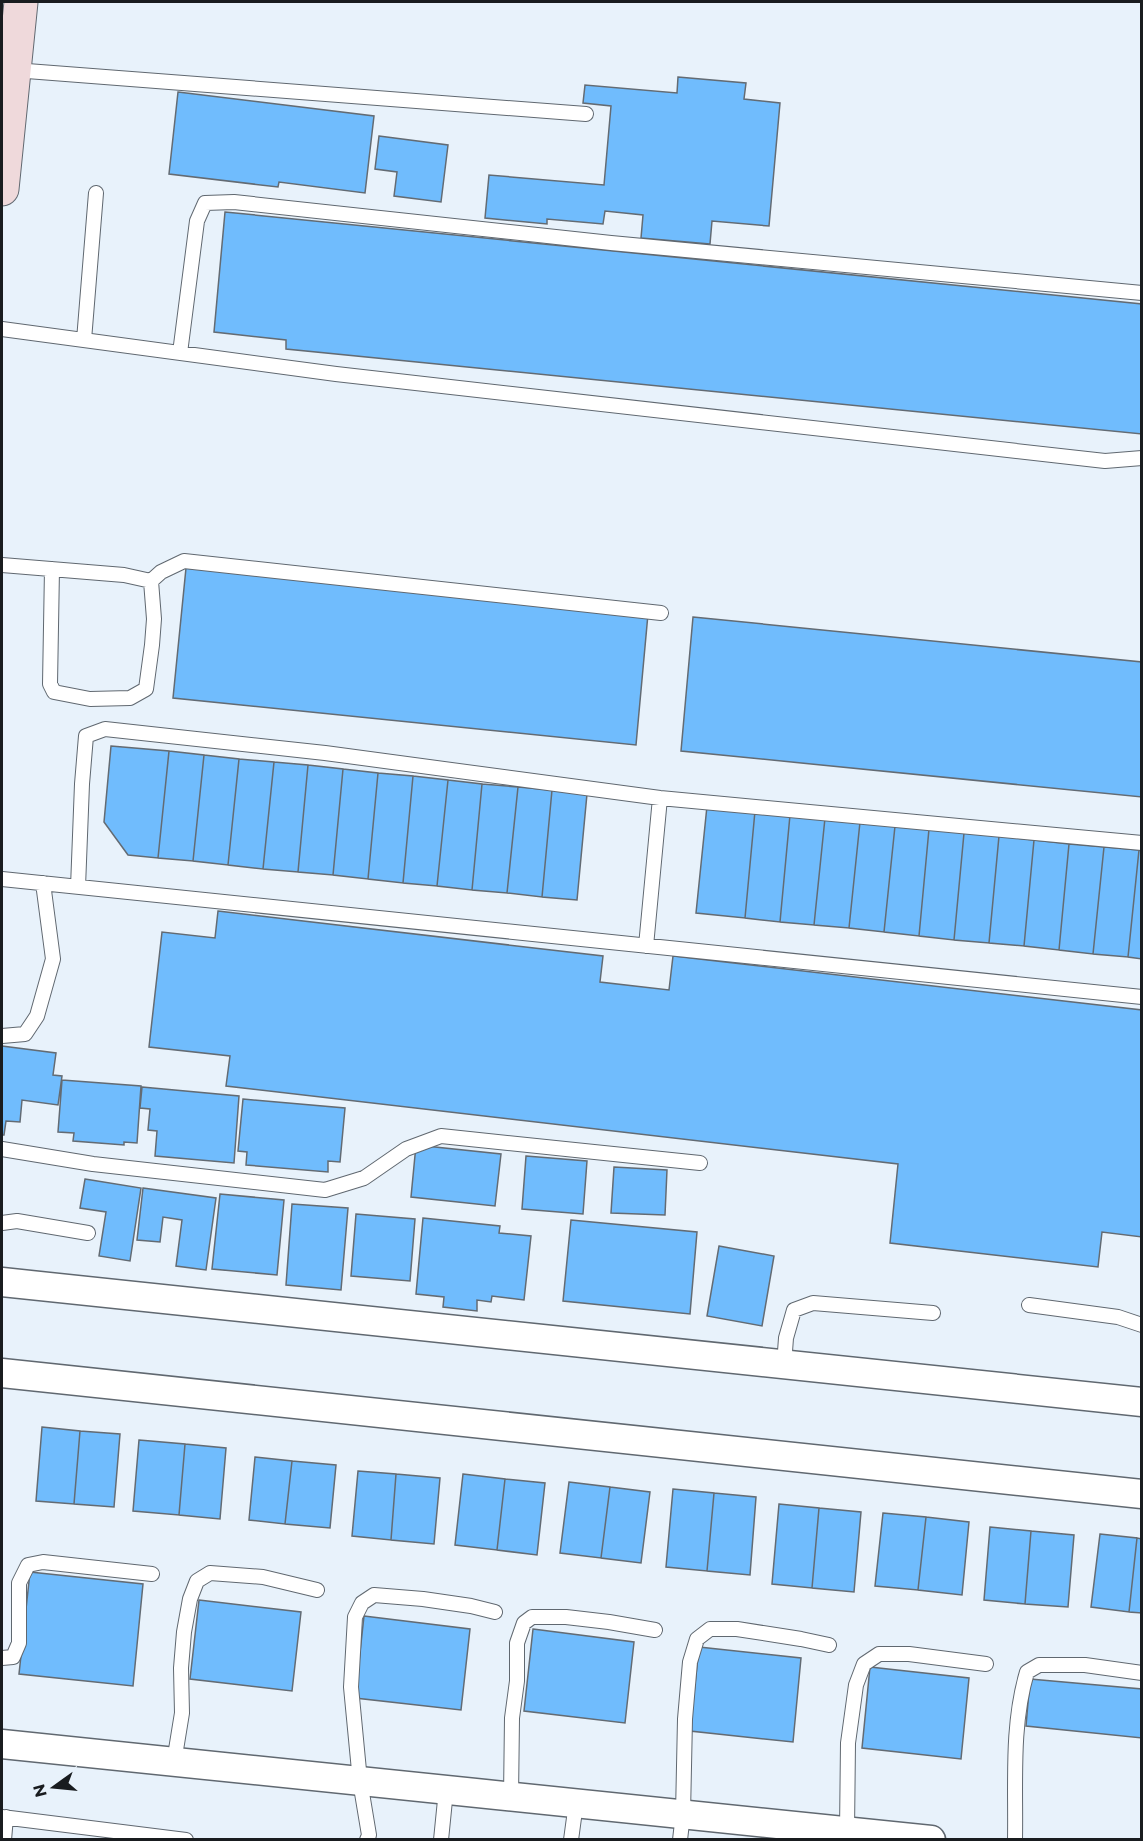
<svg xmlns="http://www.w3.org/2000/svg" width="1143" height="1841" font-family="Montserrat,sans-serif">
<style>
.building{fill:#70bcfd;stroke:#636b73;stroke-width:1.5}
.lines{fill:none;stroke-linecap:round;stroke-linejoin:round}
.lane-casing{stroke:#606870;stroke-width:16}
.street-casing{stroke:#606870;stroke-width:31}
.secondary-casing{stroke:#606870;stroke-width:35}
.lane{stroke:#fff;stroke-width:14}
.street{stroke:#fff;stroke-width:28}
.secondary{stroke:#efd9db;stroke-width:33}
</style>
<rect width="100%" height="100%" fill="#e8f2fb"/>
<path class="building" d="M678,77L746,83L744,99L780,103L769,226L712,221L710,244L641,238L643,215L605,211L603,224L547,219V224L485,218L489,175L604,185L611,106L583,103L585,85L677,93Z
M178,92L374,116L365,193L279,182L278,187L169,174Z
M379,136L448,145L441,202L394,196L397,172L375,169Z
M225,212L1142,304V434L286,349V340L214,332Z
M186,568L648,614L636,745L173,698Z
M693,617L1142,662V797L681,751Z
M111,746L169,751L158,858L128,855L104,822Z
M169,751L204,755L193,861L158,858Z
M204,755L239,759L228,865L193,861Z
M239,759L274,762L263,869L228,865Z
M274,762L308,765L298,872L263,869Z
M308,765L343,769L333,875L298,872Z
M343,769L378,773L368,879L333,875Z
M378,773L413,776L403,883L368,879Z
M413,776L448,780L437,886L403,883Z
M448,780L482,784L472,890L437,886Z
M482,784L518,787L507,893L472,890Z
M518,787L552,790L542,897L507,893Z
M552,790L587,794L577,900L542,897Z
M707,806L755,811L745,918L696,913Z
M755,811L790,815L780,922L745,918Z
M790,815L825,818L814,925L780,922Z
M825,818L860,822L849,928L814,925Z
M860,822L895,826L884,932L849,928Z
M895,826L929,829L919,936L884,932Z
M929,829L964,833L954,940L919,936Z
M964,833L999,836L989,943L954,940Z
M999,836L1034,840L1024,946L989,943Z
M1034,840L1069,844L1059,950L1024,946Z
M1069,844L1104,847L1093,954L1059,950Z
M1104,847L1139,850L1128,957L1093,954Z
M1139,850L1142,851V959L1128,957Z
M218,911L603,956L600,982L669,990L673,956L1142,1010V1237L1102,1232L1098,1267L890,1243L898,1164L226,1086L230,1056L149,1047L162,932L215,938Z
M2,1046L56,1053L53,1075L62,1076L58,1105L22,1100L20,1122L6,1121L4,1135H2Z
M62,1080L141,1086L137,1143L124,1142V1145L73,1141L74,1133L58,1132Z
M142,1087L239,1096L234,1163L155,1156L157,1131L148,1130L150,1109L140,1108Z
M243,1099L345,1108L340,1162L328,1161V1172L246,1165L247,1152L238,1151Z
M416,1145L501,1154L495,1206L411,1197Z
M526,1156L587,1161L583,1214L522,1209Z
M614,1167L667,1170L665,1215L611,1213Z
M85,1179L141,1188L130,1261L99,1256L106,1212L80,1208Z
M143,1188L216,1198L206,1270L176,1266L182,1220L163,1217L160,1242L137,1240Z
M220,1194L284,1200L277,1275L212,1269Z
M292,1204L348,1208L341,1290L286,1285Z
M356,1214L415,1219L410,1281L351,1276Z
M423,1218L500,1226L499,1233L531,1236L524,1300L492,1296L491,1302L477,1300V1311L443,1307L444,1297L416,1294Z
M571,1220L697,1232L690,1314L563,1301Z
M719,1246L774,1256L762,1326L707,1316Z
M42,1427L80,1431L74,1504L36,1501Z
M80,1431L120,1434L114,1507L74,1504Z
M139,1440L185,1444L179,1515L133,1511Z
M185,1444L226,1448L220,1519L179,1515Z
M255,1457L292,1461L285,1524L249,1520Z
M292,1461L336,1465L330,1528L285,1524Z
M358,1471L396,1474L391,1540L352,1536Z
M396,1474L440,1478L434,1544L391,1540Z
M463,1474L505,1479L497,1550L455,1545Z
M505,1479L545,1483L537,1555L497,1550Z
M569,1482L610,1487L601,1558L560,1553Z
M610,1487L650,1492L641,1563L601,1558Z
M673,1489L714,1493L707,1571L666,1567Z
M714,1493L756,1497L750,1575L707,1571Z
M779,1504L819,1508L812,1588L772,1584Z
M819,1508L861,1512L854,1592L812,1588Z
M883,1513L926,1517L918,1590L875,1586Z
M926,1517L969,1522L962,1595L918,1590Z
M990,1527L1031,1531L1025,1604L984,1600Z
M1031,1531L1074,1535L1068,1607L1025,1604Z
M1100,1534L1137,1538L1129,1612L1091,1607Z
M1137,1538L1142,1539V1613L1129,1612Z
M30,1572L143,1584L133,1686L19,1674Z
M199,1600L301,1612L292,1691L190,1679Z
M364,1616L470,1629L461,1710L355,1698Z
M533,1629L634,1642L625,1723L524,1711Z
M699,1647L801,1658L793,1742L690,1731Z
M870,1667L969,1678L961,1759L862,1748Z
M1030,1679L1142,1689V1738L1026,1726Z"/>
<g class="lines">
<g class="lane-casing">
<path id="lane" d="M14,70L586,114
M2,329L336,374L1105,461L1142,458
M84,340L96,193
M180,353L197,221L205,203L234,202L611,243L1142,293
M2,565L124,575L151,581L161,572L184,561L661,613
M52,569L50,684L54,692L90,699L130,698L146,689L152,645L154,619L151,581
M2,879L1142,997
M78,887L82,784L86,736L105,729L325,753L660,798L1142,843
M646,946L660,798
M2,1036L25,1034L37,1016L53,959L43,883
M2,1149L93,1164L325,1190L364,1178L406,1149L441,1136L700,1163
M2,1223L17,1221L88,1233
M1029,1305L1118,1317L1142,1325
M784,1365L786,1338L794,1310L813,1303L933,1313
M2,1658L13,1657L19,1643V1583L28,1565L43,1562L152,1574
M174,1762L182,1713L181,1668L184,1632L190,1599L197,1581L210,1573L263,1577L317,1590
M511,1797L512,1718L517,1681V1643L524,1623L532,1617H566L609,1622L655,1630
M2,1817L186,1840
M847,1831L848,1743L856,1685L864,1664L879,1654H909L986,1664
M4,1840L6,1817
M367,1840L369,1835L360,1781L351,1687L355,1617L362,1603L374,1595L423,1599L471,1606L495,1612
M441,1840L446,1790
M571,1840L576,1803
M680,1840L683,1814L685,1719L690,1662L697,1639L710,1629H737L801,1639L829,1645
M1015,1840C1016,1784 1011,1726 1027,1672L1039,1665H1085L1142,1673"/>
</g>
<g class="street-casing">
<path id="street" d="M2,1282L1142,1402
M2,1373L1142,1494
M2,1744L931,1840"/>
</g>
<g class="secondary-casing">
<path id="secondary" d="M2,189L21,2"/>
</g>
<use href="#lane" class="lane"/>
<use href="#street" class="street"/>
<use href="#secondary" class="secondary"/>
</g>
<rect width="1143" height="1841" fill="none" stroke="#191c1f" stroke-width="6"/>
<g transform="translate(54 1787) rotate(255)" stroke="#e8f2fb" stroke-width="4.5" paint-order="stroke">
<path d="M0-4.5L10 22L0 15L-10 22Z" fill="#191c1f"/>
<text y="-9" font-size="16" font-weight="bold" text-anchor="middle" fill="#191c1f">N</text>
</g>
</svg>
